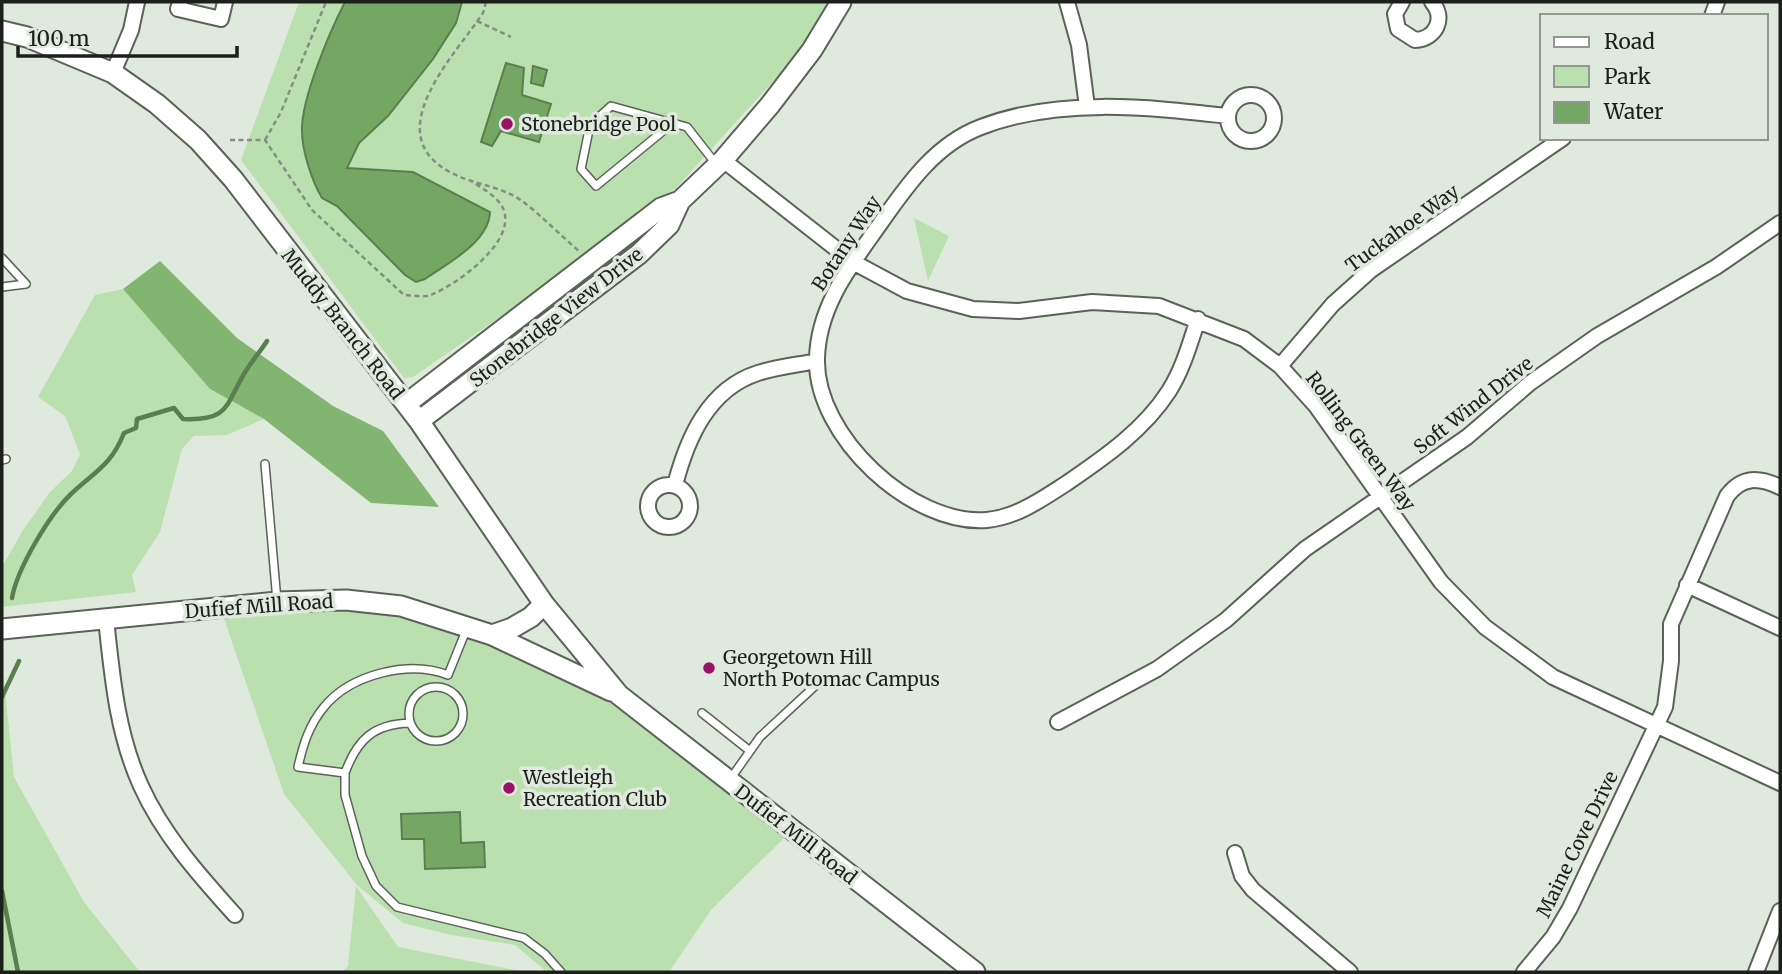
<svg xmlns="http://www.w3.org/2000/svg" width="1782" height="974" font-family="Merriweather,serif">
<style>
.green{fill:#bbe0af}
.forest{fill:#82b571}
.water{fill:#75a764;stroke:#5a7e4e;stroke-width:2}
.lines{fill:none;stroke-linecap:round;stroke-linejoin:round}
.stream{stroke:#5a7e4e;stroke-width:4.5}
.lane-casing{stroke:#5b6258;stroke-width:10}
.street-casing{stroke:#5b6258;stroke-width:18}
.secondary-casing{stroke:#5b6258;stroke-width:23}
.path{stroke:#858c83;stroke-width:2.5;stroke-dasharray:5 3.5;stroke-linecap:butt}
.lane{stroke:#fff;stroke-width:7}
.street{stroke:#fff;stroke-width:14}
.secondary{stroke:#fff;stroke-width:19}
.poi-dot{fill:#991265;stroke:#e0e9dd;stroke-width:2.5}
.labels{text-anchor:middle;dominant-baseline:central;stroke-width:7;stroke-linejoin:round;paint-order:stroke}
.poi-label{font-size:19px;fill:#1c1f1b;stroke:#e0e9dd;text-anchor:start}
.street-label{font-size:19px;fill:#1c1f1b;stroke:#e0e9dd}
</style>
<rect width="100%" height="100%" fill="#e0e9dd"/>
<path class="green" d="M299,2H831L806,45L676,188L567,271L413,377L404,378L241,160Z
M914,218L949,236L928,281Z
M123,289L210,389L264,419L227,435L194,436L182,449L160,532L132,575L136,592L2,607V567L23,530L50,492L72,471L80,454L65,416L38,397L95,295Z
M400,606L619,695L791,831L711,910L669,972H547L515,945L451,935L403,923L357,885L284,794L220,607Z
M2,662L14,777L84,902L140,972H2Z
M356,886L398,947L525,972H342L348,966Z"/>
<path class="forest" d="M160,261L237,338L333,406L383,431L439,507L371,503L264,419L210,389L123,289Z"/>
<path class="water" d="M345,2H462L456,23L433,59L388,116L359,143L347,168L413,172L490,212C489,242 448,263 425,279L416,282L405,275L337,206L322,198C312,181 302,151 302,131C301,99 330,31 345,2Z
M506,63L524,68L522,95L551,104L539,142L501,131L492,146L481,142Z
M533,66L547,70L543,86L531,83Z
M460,812L461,843L484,842L485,867L425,869L424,839H402L401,814Z"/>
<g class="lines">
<path class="stream" d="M12,598C17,569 49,515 71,494C94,472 111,466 124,433L136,428L137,419L174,408L183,419C229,421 225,406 244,374C251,362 260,352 267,341
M2,697L19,661
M2,891L18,972"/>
<g class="lane-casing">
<path id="lane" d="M674,122L596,186L581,169L590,125L611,106L687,127L716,164
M2,258L26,284L2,287
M2,460L6,459
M265,464L277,601
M409 714a27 27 0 1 1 54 0a27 27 0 1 1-54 0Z
M702,713L750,751
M410,723C373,724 357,740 345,773L298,767C303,745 309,725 324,707C351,674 409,660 448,675L467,628
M345,773V795L362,856L376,886L397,907L524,938L545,954L561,972
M731,778L760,737L815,686"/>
</g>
<g class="street-casing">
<path id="street" d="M180,2L178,9L221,19L225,2
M1067,2L1079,45L1087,107
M1402,2L1395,14L1398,29L1415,40C1436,39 1446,18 1432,2
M1712,16L1717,2
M113,73L131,30L137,2
M1228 118a23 23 0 1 1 46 0a23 23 0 1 1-46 0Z
M723,160L853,262L907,291L973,309L1019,311L1092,302L1159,306L1244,339L1280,366L1316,406L1441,582L1485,627L1553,677L1780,783
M1198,319C1190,343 1183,369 1169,391C1144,430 1105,457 1067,483C1042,499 1017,517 987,520C912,526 815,436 817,359C818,305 852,264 882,221C908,184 936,144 981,127C1059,97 1147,107 1228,116
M1280,366L1333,304L1371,270L1563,138
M648 506a21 21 0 1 1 42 0a21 21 0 1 1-42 0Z
M675,485C687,439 708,389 758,373C777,367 797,365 817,361
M1687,585L1780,628
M106,619C112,675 117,734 141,786C163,835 200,876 235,915
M1058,722L1157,669L1226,620L1305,549L1467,437L1530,383L1597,336L1716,267L1780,223
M1235,853L1242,876L1253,890L1350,972
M1524,972L1553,937L1570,908L1665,707L1671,661V624L1727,496C1742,476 1759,477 1780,487
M1756,972L1780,911"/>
</g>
<g class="secondary-casing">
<path id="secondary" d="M2,31L27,37L113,73L157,104L198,140L233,179L419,421L544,604L619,695L975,972
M406,404L661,208L680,201
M419,421L639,254L669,225L680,201L723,160L770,105L812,50L841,2
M2,629L277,602L346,600L401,606L492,635L512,628L531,617L544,604
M492,635L611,691"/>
</g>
<path class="path" d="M486,2L483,13C455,55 379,132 448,171C472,185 500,185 522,201C542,216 560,235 579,251
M477,21L511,37
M230,140H265L312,210L404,295C412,295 424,298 431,295C457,284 510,246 505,215C503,199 483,189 471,181
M265,140L281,112L326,2"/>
<use href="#lane" class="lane"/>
<use href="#street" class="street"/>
<use href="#secondary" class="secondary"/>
</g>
<g class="poi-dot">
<circle cx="507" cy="124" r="7"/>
<circle cx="709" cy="668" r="7"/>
<circle cx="509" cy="788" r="7"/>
</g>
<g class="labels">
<g class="poi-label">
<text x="521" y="124">Stonebridge Pool</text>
<text x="723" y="657">Georgetown Hill<tspan x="723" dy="22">North Potomac Campus</tspan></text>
<text x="523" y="777">Westleigh<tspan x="523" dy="22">Recreation Club</tspan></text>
</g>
<g class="street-label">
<text transform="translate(1402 228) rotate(-36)">Tuckahoe Way</text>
<text transform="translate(846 243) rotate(-57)">Botany Way</text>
<text transform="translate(556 317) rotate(-38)">Stonebridge View Drive</text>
<text transform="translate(343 324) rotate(52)">Muddy Branch Road</text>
<text transform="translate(1473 405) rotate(-38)">Soft Wind Drive</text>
<text transform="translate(1361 441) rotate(53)">Rolling Green Way</text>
<text transform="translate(259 606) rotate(-4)">Dufief Mill Road</text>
<text transform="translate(796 834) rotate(38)">Dufief Mill Road</text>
<text transform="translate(1577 844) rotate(-64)">Maine Cove Drive</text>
</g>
</g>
<rect width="1782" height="974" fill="none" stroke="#1c1f1b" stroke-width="7"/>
<rect x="1540" y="14" width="228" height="126" fill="#e0e9dd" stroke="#92988f" stroke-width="2"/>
<rect x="1554" y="37" width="35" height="10" fill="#ffffff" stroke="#92988f" stroke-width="2"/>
<text x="1604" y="49" font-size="21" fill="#1c1f1b">Road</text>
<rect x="1554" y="66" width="35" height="21" fill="#bbe0af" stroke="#92988f" stroke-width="2"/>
<text x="1604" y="84" font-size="21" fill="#1c1f1b">Park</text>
<rect x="1554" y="102" width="35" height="21" fill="#75a764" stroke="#92988f" stroke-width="2"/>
<text x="1604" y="119" font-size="21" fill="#1c1f1b">Water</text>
<path d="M18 46v10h219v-10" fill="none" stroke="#1c1f1b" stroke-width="3.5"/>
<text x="28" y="46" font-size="21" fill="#1c1f1b" stroke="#e0e9dd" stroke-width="5" paint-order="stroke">100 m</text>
</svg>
